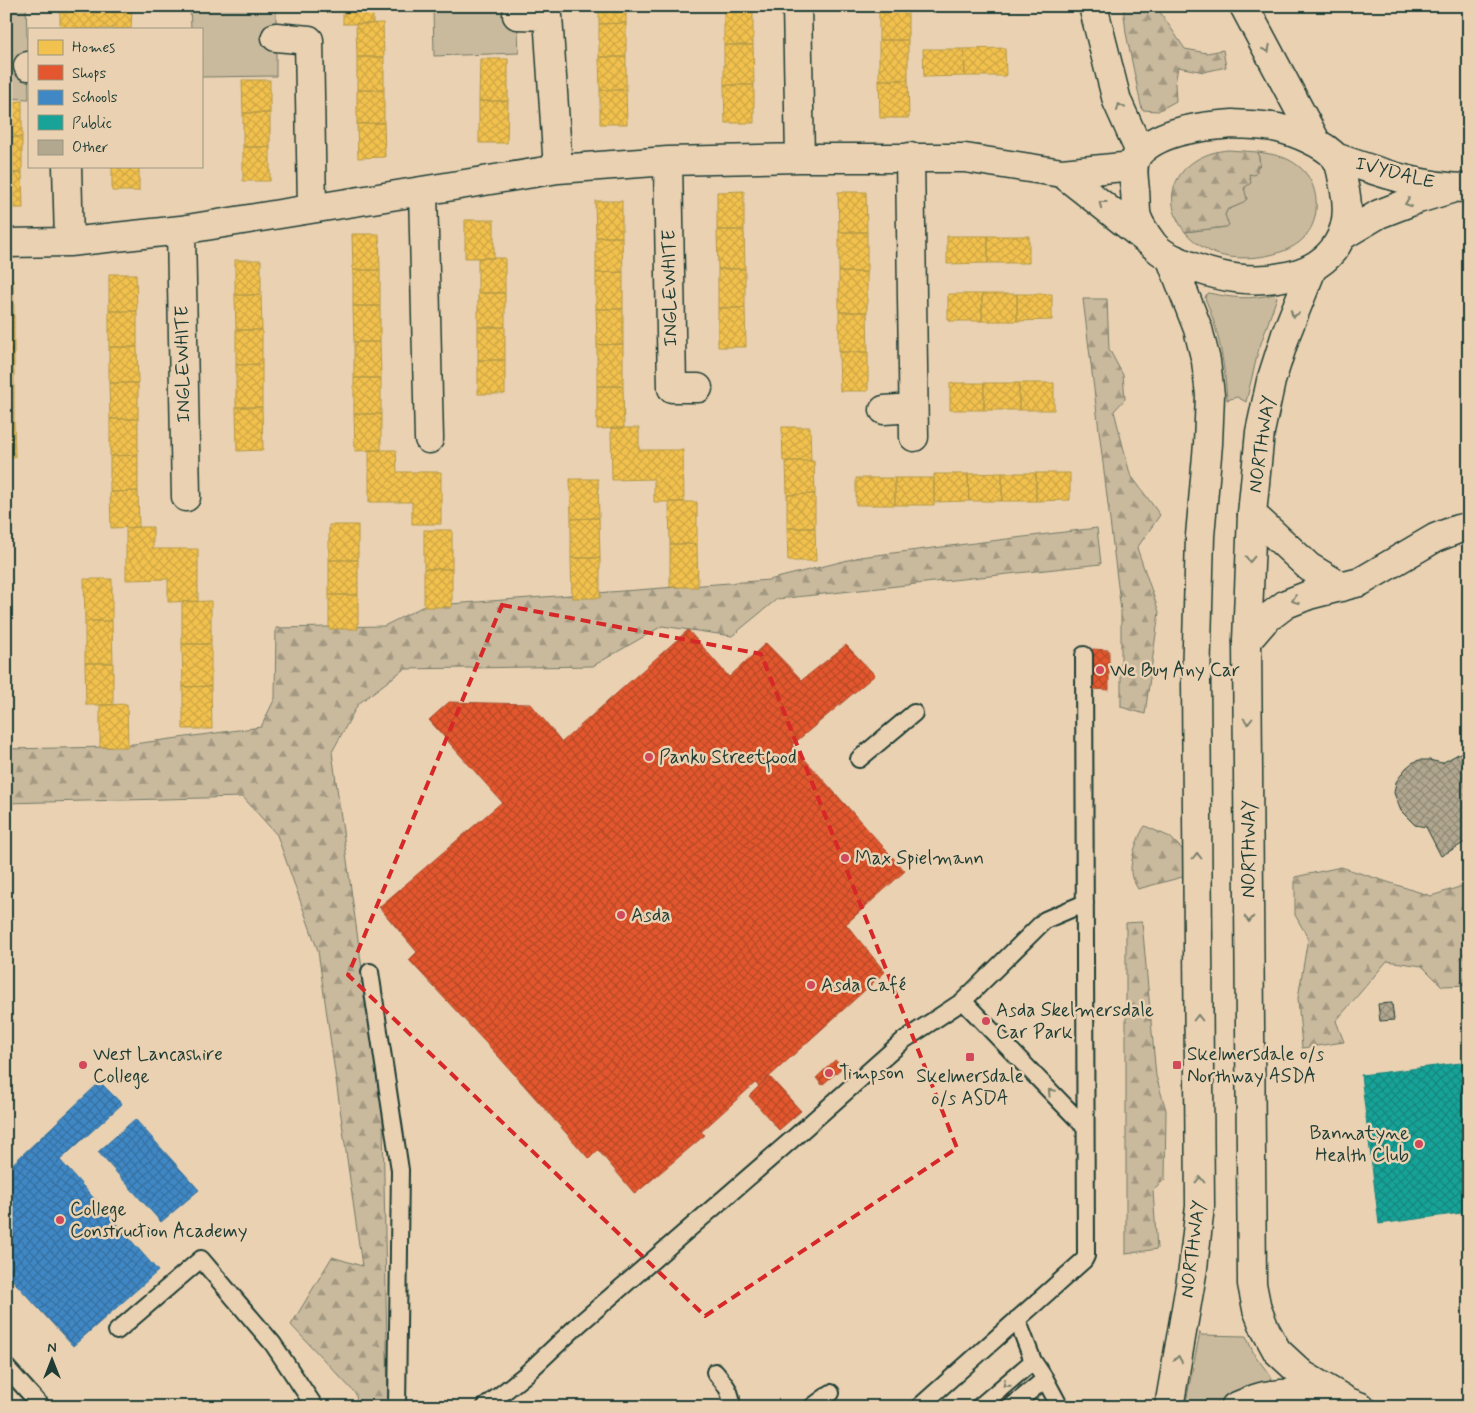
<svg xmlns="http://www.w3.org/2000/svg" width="1475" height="1413" font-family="Mynerve,sans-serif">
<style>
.grass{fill:#c9b99d;stroke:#747b68}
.forest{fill:url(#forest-firs);stroke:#747b68}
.homes{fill:url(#homes-cross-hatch);stroke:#b39946}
.shops{fill:url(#shops-cross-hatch);stroke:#a94f30}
.schools{fill:url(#schools-cross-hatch);stroke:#35729a}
.public{fill:url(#public-cross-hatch);stroke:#19847a}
.building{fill:url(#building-cross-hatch);stroke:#1f3d34}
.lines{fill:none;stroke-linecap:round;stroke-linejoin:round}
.service-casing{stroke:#1f3d34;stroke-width:20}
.minor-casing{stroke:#1f3d34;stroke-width:31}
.tertiary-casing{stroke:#1f3d34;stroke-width:31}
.service{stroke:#ead1b2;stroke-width:16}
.minor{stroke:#ead1b2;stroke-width:28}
.tertiary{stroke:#ead1b2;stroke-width:28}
.oneway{stroke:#7a806d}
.marked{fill:none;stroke:#d62828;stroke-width:4;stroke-dasharray:10 6;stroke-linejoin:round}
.poi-dot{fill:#d1495b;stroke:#ead1b2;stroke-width:2}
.labels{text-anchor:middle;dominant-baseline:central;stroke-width:5;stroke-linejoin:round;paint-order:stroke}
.street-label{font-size:19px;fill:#1f3d34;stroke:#ead1b2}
.poi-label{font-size:19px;fill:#1f3d34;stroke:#ead1b2;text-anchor:start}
</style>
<defs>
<pattern id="forest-firs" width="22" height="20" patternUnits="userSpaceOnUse" patternTransform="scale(1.25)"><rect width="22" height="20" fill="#c9b99d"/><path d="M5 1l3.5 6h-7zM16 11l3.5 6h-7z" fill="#a39881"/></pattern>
<pattern id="homes-cross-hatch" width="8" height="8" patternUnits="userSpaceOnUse" patternTransform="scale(1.25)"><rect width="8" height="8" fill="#f2c14e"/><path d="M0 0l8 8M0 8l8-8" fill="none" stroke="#cfa745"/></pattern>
<pattern id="shops-cross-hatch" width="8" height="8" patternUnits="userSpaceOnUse" patternTransform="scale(1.25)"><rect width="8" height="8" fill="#e4572e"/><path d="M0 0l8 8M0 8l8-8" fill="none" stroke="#b84928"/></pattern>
<pattern id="schools-cross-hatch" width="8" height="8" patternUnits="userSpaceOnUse" patternTransform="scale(1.25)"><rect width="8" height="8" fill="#3f88c5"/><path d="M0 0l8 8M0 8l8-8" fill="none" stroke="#3470a1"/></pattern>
<pattern id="public-cross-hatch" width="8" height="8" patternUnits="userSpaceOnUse" patternTransform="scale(1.25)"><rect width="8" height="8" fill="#17a398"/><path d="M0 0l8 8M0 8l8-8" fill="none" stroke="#14867d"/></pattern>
<pattern id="building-cross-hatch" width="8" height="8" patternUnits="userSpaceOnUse" patternTransform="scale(1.25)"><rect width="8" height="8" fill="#b2a78f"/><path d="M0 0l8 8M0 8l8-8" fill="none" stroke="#908976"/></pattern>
</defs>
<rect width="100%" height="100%" fill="#ead1b2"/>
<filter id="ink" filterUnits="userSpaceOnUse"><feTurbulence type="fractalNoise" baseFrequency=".02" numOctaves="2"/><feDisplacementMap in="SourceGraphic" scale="10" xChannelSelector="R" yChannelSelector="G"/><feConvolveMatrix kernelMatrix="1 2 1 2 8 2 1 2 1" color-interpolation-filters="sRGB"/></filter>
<g filter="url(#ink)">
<path class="grass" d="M6,6H26L29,99L6,98Z
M190,6H276V76L201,77V29H191Z
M433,6H517L519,53L434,56Z
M1258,152C1271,154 1286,156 1297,165C1320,181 1323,219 1303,239C1284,258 1240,262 1216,254C1204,249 1194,242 1185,232L1226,227L1225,215L1227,210L1241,204L1249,173L1260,165Z
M1209,293C1231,298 1252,300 1274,294L1277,297L1258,352L1246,402L1237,397L1227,400C1225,366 1219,330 1205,298L1206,295Z
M1200,1332L1201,1335L1246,1336L1254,1354L1272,1378L1271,1380L1238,1391L1209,1407H1185Z"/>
<path class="forest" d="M1123,6H1156L1185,49L1207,53L1223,50L1226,67L1204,72L1178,67L1175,84L1176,101L1158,111L1142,110L1126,33Z
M1228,150L1258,152L1260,165L1257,167V172L1254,175L1249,174L1251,183L1244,188L1247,199L1241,204L1227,210L1225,215L1229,225L1226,227L1185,232C1155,192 1183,154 1228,150Z
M1083,299H1107L1109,349L1123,375L1125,399L1114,411L1130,474L1160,515L1137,548L1159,612L1145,714L1121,707V611Z
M1097,528L1101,564L777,599L732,636L662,626L593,666L404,669L358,704L332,752L383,1120L388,1407H357L356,1394L291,1325L332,1257L362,1266L318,951L277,835L243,797L6,803V749L111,747L261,727L275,698L276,628L384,626L424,606L769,580L860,557Z
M1145,826L1170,837L1185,852L1186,876L1138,889C1136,885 1133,881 1132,878C1128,865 1137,837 1145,826Z
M1341,867L1431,896L1469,884V985L1442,986L1422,966L1387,961L1336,1021L1344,1042L1302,1048L1298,998L1308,938L1295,915V877Z
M1142,922L1156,1076L1166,1110L1165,1179L1153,1191L1157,1249L1126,1254V923Z"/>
<path class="homes" d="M60,6H132L131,29H60Z
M343,6H373V24H343Z
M599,6H626V23L599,24Z
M724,6H753V45H724Z
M879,6H908V40H879Z
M383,23L384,57H357L356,24Z
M626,23V57H599V24Z
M879,40H908V80H879Z
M724,45H753L754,85H724Z
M1005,48L1006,76H965L964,49Z
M923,49H964L965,76L924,77Z
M357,57H384V90H357Z
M599,57H626V90H600Z
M480,59H508V101H479Z
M242,80H270V113H243Z
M879,80H908L909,118H880Z
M724,85H754V123H725Z
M357,90H384V123L357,124Z
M600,90H626L627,124H600Z
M22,101V137H6V102Z
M479,101H508L507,143H479Z
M243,113H270V147H243Z
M384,123L385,157L358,158L357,124Z
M6,137H22V173H6Z
M243,147H270V181H243Z
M112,166H139V191H112Z
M6,173H22L23,208H6Z
M744,191V230H717V192Z
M838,192H866L867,232H839Z
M595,201H622V237H596Z
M465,220H494V258H465Z
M717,230H744L745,269H718Z
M839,232H867V272H839Z
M352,234H379L380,270H353Z
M947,236H988V263L947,264Z
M988,236H1029V263H988Z
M596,237H622L623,272L596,273Z
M478,258H505V293H478Z
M235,260H261V295H235Z
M718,269H745V308H718Z
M353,270H380V306H353Z
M623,272V309H596V273Z
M839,272H867V312H839Z
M109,274H136L137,311H109Z
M6,279H13L14,315H6Z
M478,293H505V327H478Z
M948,294H982V321H948Z
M982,294H1017V321H982Z
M1017,294H1052V320L1017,321Z
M235,295H261L262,330H236Z
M353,306H380V342H354Z
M718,308H745L746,347H718Z
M596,309H623V344L597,345Z
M109,311H137V347H109Z
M839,312H867L868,352H839Z
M6,315H14V350H6Z
M478,327H505V360H478Z
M236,330H262V364L236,365Z
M354,342H380L381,378H354Z
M623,344V386H597V345Z
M109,347H137L138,383H109Z
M6,350H14V386H6Z
M839,352H868V391H840Z
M478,360H505V394H478Z
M262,364V407H236V365Z
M354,378H381V414H354Z
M109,383H138V419H110Z
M950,383H984V410H950Z
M984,383H1019V410H984Z
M1019,383H1054V410H1019Z
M6,386H14V421H6Z
M597,386H623L624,428L597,429Z
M236,407H262L263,450L237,451Z
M354,414H381V450L355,451Z
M110,419H138V455L110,456Z
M6,421H14L15,457H6Z
M782,427H810L811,461H783Z
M611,428H639V450H683L684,502H654V479L612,480Z
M369,450H396L397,472H441V524H412V502H369Z
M138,455V491L110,492V456Z
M786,461H814L815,494L787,495Z
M1002,473V501H969L968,474Z
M1002,473H1036V501H1002Z
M1036,473H1070V500L1036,501Z
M934,474H968L969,501L934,502Z
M856,478H895V505H856Z
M895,478H934V505H895Z
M570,479H598L599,518L571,519Z
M138,491L139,527L111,528L110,492Z
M815,494V528H787V495Z
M669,502H697V544H670Z
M599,518L600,558H571V519Z
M329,525H358V560H329Z
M139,527H153V549H198V601L168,602V579L126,580V528Z
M787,528H815L816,561H788Z
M424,530H452V569H424Z
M670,544H697L698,587H670Z
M571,558H600V598H572Z
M329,560H358V595H329Z
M424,569H452V607H424Z
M84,579H112V621H85Z
M329,595H358V629H329Z
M211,601V644H182V602Z
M85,621H112L113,663H85Z
M182,644H211V686L183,687Z
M85,663H113V705H86Z
M211,686L212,729H183V687Z
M127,704L128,747H100V705Z"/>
<path class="shops" d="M688,630L729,677L766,643L802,680L846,645L875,675L792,745L905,871L846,924L885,972L759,1086L755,1083L701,1132L705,1135L635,1194L598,1150L589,1159L499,1057L409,960L417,952L379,907L502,802L429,720L449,702L531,704L562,742Z
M1092,649L1109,650V690L1092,689Z
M835,1060L843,1067L822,1085L816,1078Z
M769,1076L801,1111L779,1130L749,1096Z
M1002,1387L1019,1407H978Z"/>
<path class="schools" d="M100,1082L122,1104L60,1160L158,1271L73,1346L6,1273V1170Z
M135,1119L199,1190L161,1222L98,1152Z"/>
<path class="public" d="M1469,1062V1212L1379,1224L1361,1075Z"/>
<path class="building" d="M1469,748V840L1441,856L1426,827L1415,825L1401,811L1394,793L1396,782L1406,768L1412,763L1419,760H1429L1442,763Z
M1392,1003L1394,1020L1380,1021L1378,1004Z"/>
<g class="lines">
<g class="service-casing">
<path id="service" d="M859,759L914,713
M370,972L400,1170L397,1407
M963,1001L1085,1127
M1017,1319L1033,1361L1045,1379L1060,1407
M117,1331L201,1259L273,1344L315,1407
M6,1367L42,1407
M715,1372C724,1383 733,1392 731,1407
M485,1407L525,1375L577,1326L796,1136L904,1040L963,1001L1045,920L1085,903
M812,1407L831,1393
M919,1407L1084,1260L1086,1256L1084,655
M979,1407L1033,1361
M1011,1407L1045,1379"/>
</g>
<g class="minor-casing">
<path id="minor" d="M797,6L800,158
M517,15L548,16L558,169
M276,37L309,40L312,208
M28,66H29
M910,157L914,437
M1335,157C1378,172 1423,188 1469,188
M668,161L672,388H698
M67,166L69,242
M1062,173L1153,245
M423,191L429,439
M181,230L186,497
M1342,236L1379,214L1418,199L1451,189
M6,243L69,242L181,230L558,169L668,161L800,158H965L1062,173L1133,166
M884,410L913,408
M1252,514L1309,567L1342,587
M1247,641L1265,620L1286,604L1309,595L1360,582L1435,538L1458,529L1469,527"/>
</g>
<g class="tertiary-casing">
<path id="tertiary" d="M1093,6L1117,101L1140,152
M1244,6L1317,143
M1233,124C1248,125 1264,125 1278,128C1294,132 1325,144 1335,157C1341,164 1342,177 1344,186C1355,232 1333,266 1288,276C1251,284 1214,277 1181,262C1171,258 1159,252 1153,244C1147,236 1140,226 1137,217C1135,210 1136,199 1135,191C1134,178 1130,162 1140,152C1162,130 1204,126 1233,124Z
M1312,269L1286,334L1271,381L1260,432L1252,514L1247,641L1252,1284L1257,1309L1265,1329L1277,1351L1303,1375L1342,1398
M1169,1407L1193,1268L1200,1206L1196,680L1200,536L1208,444L1210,395L1206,361L1198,329L1170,257
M1235,1407C1245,1403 1255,1398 1265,1396C1299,1390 1330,1393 1361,1407"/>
</g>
<use href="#service" class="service"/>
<use href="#minor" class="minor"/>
<use href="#tertiary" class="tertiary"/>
</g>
<defs><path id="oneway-chevron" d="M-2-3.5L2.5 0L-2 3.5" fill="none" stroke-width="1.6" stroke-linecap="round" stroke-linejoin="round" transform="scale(1.25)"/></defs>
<g class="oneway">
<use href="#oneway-chevron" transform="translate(1267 49) rotate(62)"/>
<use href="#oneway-chevron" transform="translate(1120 107) rotate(-113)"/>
<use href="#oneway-chevron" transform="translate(1408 203) rotate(159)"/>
<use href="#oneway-chevron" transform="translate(1102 204) rotate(-142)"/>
<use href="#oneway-chevron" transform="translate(1294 314) rotate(111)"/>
<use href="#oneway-chevron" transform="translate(1250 559) rotate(92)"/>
<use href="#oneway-chevron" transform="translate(1295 600) rotate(159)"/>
<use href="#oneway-chevron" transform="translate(1248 721) rotate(90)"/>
<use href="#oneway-chevron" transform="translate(1197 856) rotate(-90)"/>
<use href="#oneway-chevron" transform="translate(1249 919) rotate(90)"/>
<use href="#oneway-chevron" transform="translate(1198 1018) rotate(-90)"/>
<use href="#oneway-chevron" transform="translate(1051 1092) rotate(-134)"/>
<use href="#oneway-chevron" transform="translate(1200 1180) rotate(-90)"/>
<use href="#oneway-chevron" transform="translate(1178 1359) rotate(-81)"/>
<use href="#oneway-chevron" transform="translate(1006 1384) rotate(140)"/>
</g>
</g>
<path class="marked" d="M502,605L761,654L957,1148L705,1316L348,975Z"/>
<g class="poi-dot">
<circle cx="1100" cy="670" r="5"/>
<circle cx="649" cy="757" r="5"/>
<circle cx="845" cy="858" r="5"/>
<circle cx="621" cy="915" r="5"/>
<circle cx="811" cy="985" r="5"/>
<circle cx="986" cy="1021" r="5"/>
<rect x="965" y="1052" width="10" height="10" rx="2.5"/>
<circle cx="83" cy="1065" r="5"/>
<rect x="1172" y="1060" width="10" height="10" rx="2.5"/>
<circle cx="829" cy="1073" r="5"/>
<circle cx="1419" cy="1144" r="5"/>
<circle cx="60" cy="1220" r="5"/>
</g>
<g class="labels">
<g class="street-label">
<text transform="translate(1395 173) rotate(14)">IVYDALE</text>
<text transform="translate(670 288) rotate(-91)">INGLEWHITE</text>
<text transform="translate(183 364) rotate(-91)">INGLEWHITE</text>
<text transform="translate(1262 444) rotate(-82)">NORTHWAY</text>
<text transform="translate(1249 849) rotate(-90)">NORTHWAY</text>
<text transform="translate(1193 1249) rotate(-83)">NORTHWAY</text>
</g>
<g class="poi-label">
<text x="1110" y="670">We Buy Any Car</text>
<text x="659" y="757">Panku Streetfood</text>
<text x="855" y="858">Max Spielmann</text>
<text x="631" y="915">Asda</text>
<text x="821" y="985">Asda Café</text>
<text x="996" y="1010">Asda Skelmersdale<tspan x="996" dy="22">Car Park</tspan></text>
<text x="93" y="1054">West Lancashire<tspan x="93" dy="22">College</tspan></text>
<text x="1187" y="1054">Skelmersdale o/s<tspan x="1187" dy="22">Northway ASDA</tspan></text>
<text x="839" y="1073">Timpson</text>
<text x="970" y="1076" text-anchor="middle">Skelmersdale<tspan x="970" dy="22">o/s ASDA</tspan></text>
<text x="1409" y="1133" text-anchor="end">Bannatyne<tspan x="1409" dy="22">Health Club</tspan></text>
<text x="70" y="1209">College<tspan x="70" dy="22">Construction Academy</tspan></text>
</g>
</g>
<rect width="1475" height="1413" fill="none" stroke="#ead1b2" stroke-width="25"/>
<rect x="12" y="12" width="1450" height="1388" fill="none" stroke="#1f3d34" stroke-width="2" filter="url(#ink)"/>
<rect x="28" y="28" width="175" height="140" fill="#ead1b2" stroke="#999680"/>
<rect x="38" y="40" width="25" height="15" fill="#f2c14e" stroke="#999680"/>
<text x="72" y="52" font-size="15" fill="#1f3d34">Homes</text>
<rect x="38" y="65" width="25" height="15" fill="#e4572e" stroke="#999680"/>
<text x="72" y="78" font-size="15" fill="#1f3d34">Shops</text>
<rect x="38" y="90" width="25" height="15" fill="#3f88c5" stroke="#999680"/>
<text x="72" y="102" font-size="15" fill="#1f3d34">Schools</text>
<rect x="38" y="115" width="25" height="15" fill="#17a398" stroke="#999680"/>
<text x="72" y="128" font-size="15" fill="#1f3d34">Public</text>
<rect x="38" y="140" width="25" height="15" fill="#b2a78f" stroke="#999680"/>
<text x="72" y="152" font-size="15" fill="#1f3d34">Other</text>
<g transform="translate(52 1360)" stroke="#ead1b2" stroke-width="4" paint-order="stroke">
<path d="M0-4L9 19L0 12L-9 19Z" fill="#1f3d34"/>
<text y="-8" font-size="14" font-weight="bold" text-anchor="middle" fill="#1f3d34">N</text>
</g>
</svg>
